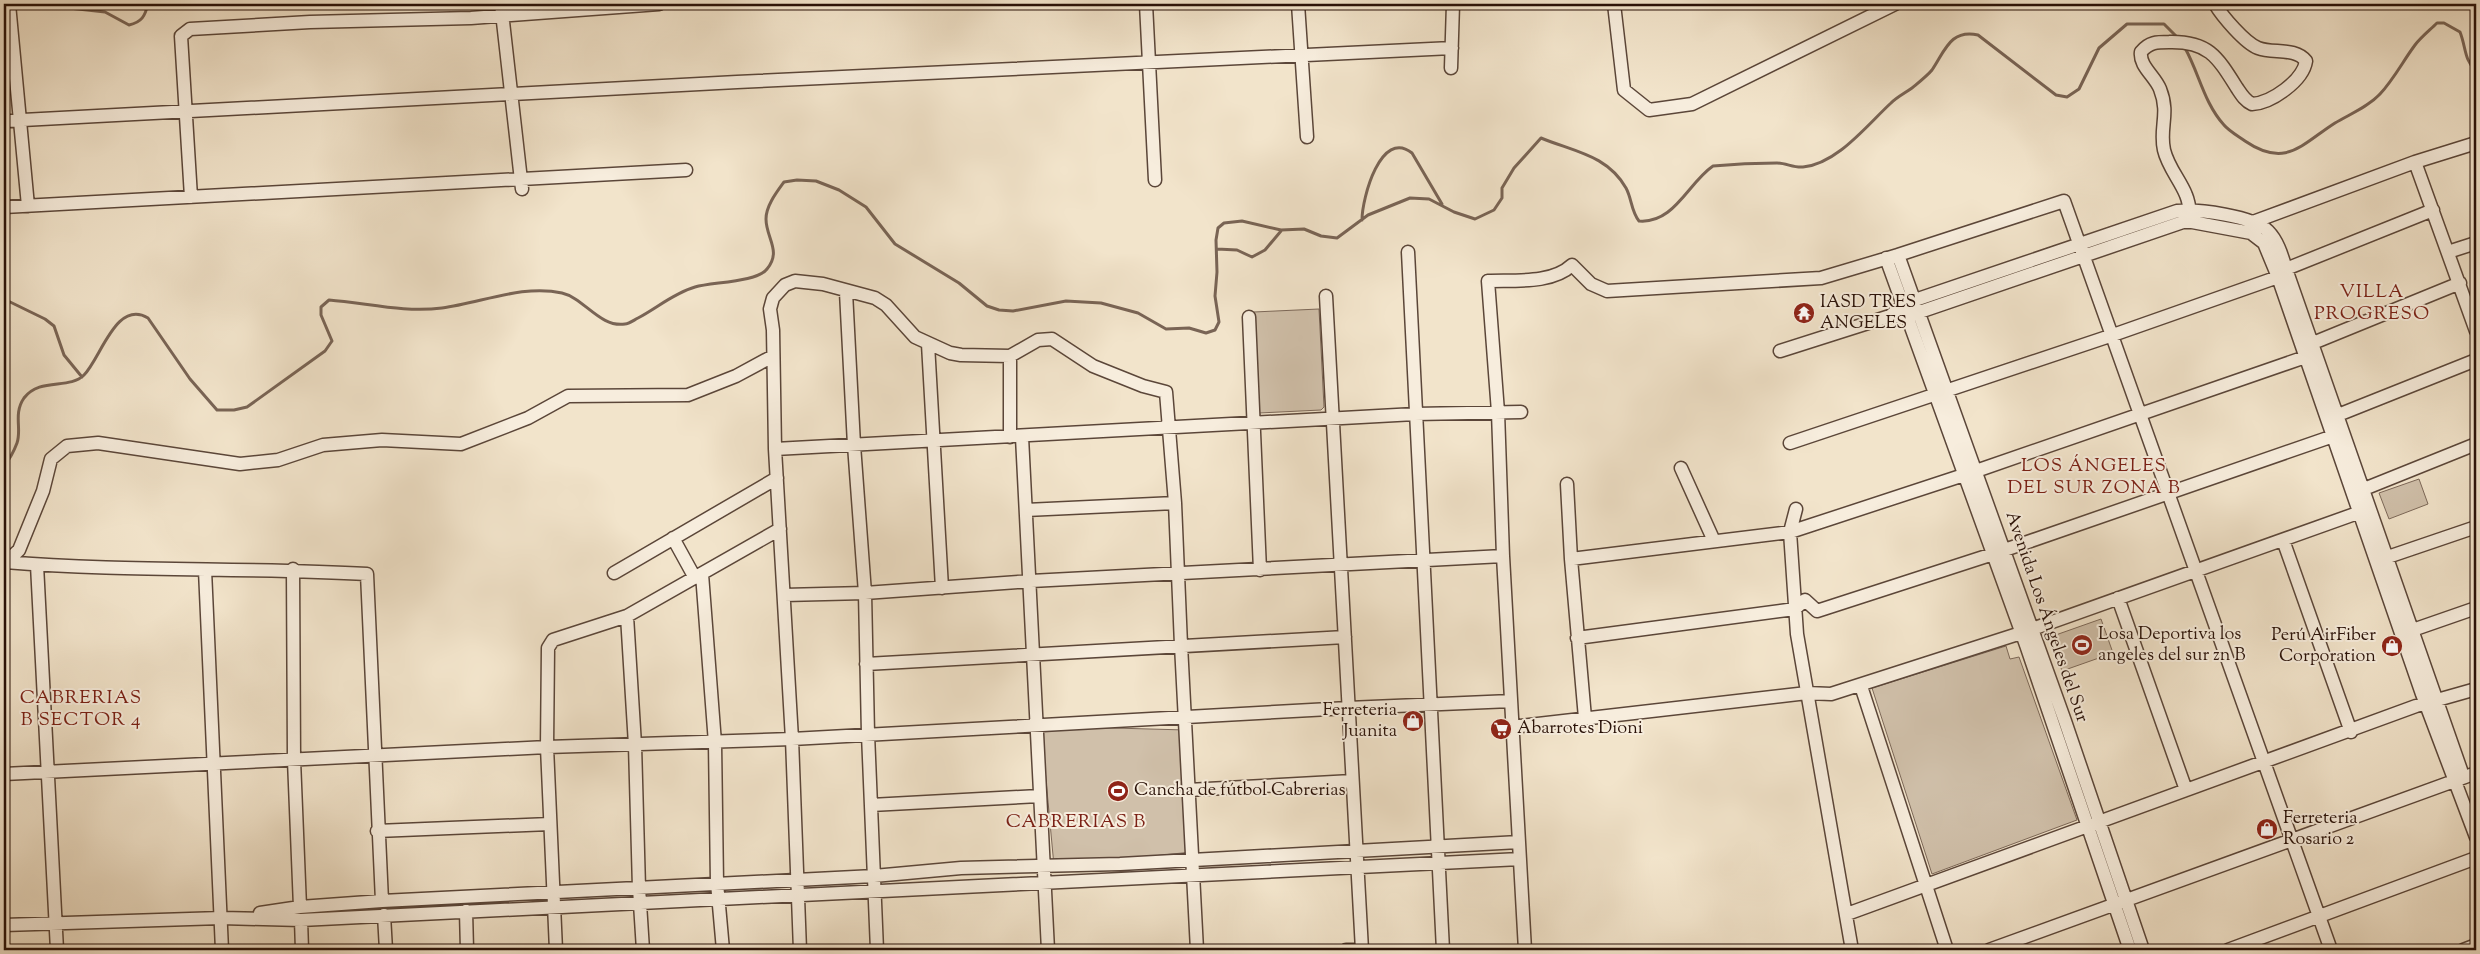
<svg xmlns="http://www.w3.org/2000/svg" width="2480" height="954" font-family="'Sorts Mill Goudy',serif">
<style>
.green{fill:#d0c0aa;stroke:#7c6859}
.lines{fill:none;stroke-linecap:round;stroke-linejoin:round}
.stream{stroke:#796455;stroke-width:3}
.minor-casing{stroke:#5b4639;stroke-width:15}
.minor{stroke:#f7eddd;stroke-width:12}
.labels{text-anchor:middle;dominant-baseline:central;stroke-width:4;stroke-linejoin:round;paint-order:stroke}
.poi-label{font-size:18px;fill:#291108;stroke:#f7eddd;text-anchor:start}
.street-label{font-size:18px;fill:#291108;stroke:#f7eddd}
.neighbourhood-label{font-size:19px;letter-spacing:1px;fill:#7a1f14;stroke:#f7eddd}
</style>
<rect width="100%" height="100%" fill="#f2e4cb"/>
<filter id="stains"><feTurbulence type="fractalNoise" baseFrequency=".004" numOctaves="4"/><feColorMatrix values="0 0 0 0 .2 0 0 0 0 .09 0 0 0 0 .02 0 0 0 .5 -.17"/></filter>
<radialGradient id="worn" r=".72"><stop offset=".6" stop-color="#630" stop-opacity="0"/><stop offset="1" stop-color="#630" stop-opacity=".3"/></radialGradient>
<path class="green" d="M1319,309L1324,407L1321,410L1259,413L1254,312Z
M2419,479L2428,504L2389,519L2379,493Z
M2101,619L2113,653L2062,671L2050,637Z
M2006,646L2010,659L2019,657L2077,820L1932,874L1872,688Z
M1041,726L1186,730L1192,852L1054,866Z"/>
<g class="lines">
<path class="stream" d="M33,4L105,12L129,25C142,22 145,16 148,4
M2185,48C2199,73 2204,103 2224,125C2229,131 2238,136 2245,141C2286,169 2302,144 2335,123C2350,114 2368,107 2380,94C2394,79 2403,61 2415,45C2421,37 2430,30 2437,23H2444L2460,32C2466,47 2464,60 2476,71
M1362,220C1362,198 1381,128 1412,153L1442,204
M1217,249L1237,250L1252,257L1265,250L1281,231
M4,299L45,319L54,326L64,355L82,377
M4,466C9,460 14,451 17,443C22,429 13,414 24,398C40,377 69,390 84,375C101,358 116,299 148,318L190,379L217,410H234L247,407L325,351L332,341L321,315V307L329,300C367,303 404,313 442,308C481,303 523,284 562,293C584,298 600,328 625,324C629,324 634,320 638,318C657,308 674,293 695,287C713,282 757,282 767,269C782,251 766,238 766,219C766,206 776,193 784,182L797,180L816,181L839,190L866,207L895,244L959,283L987,306L999,310L1013,311L1066,301L1101,303L1138,313L1166,329L1189,328L1206,333L1215,330L1219,322L1215,296L1217,272L1216,240L1218,228L1224,223L1242,221L1281,230L1304,229L1321,236L1337,238L1368,215L1410,198L1429,199L1454,212L1475,219L1494,210L1502,198V188L1514,168L1541,138C1575,152 1607,155 1626,188C1632,199 1631,211 1639,221C1674,224 1688,183 1713,166C1734,164 1756,163 1777,163C1786,163 1794,168 1803,167C1837,164 1867,125 1891,103C1897,97 1905,93 1912,88C1918,83 1927,76 1932,70C1945,51 1950,29 1978,35L2056,95L2067,97L2079,89L2099,48L2127,24H2164L2179,39"/>
<g class="minor-casing">
<path id="minor" d="M9,4L28,206
M501,4L522,189
M1146,4L1155,180
M1298,4L1307,137
M1614,4L1624,90L1649,110L1692,104L1895,4
M1451,68L1453,4
M4,121L737,82L1452,48
M2415,162L2476,331
M191,197L181,36L190,29L310,22L471,18L659,4
M4,207L686,170
M2191,218C2190,211 2189,202 2186,195C2180,180 2168,167 2164,150C2159,128 2170,114 2160,89C2155,76 2139,66 2141,52C2149,42 2157,42 2169,42C2208,41 2217,56 2237,88C2241,94 2245,101 2252,104C2271,103 2303,81 2306,61C2295,47 2273,54 2258,48C2245,43 2222,16 2215,4
M2253,222L2415,162L2476,143
M1408,252L1443,950
M2448,252L2476,243
M1898,255L2064,201L2331,950
M1886,258L2026,645L2130,950
M846,292L854,445L865,593L868,734L877,950
M1326,296L1362,950
M1890,316L1904,304L1915,300L2177,211C2198,209 2253,216 2268,231C2278,241 2282,256 2286,269L2461,770L2457,780
M1249,317L1260,570
M2313,343L2460,283
M928,344L942,588
M1780,351L1890,316H1908L2183,222H2192L2251,233L2264,243L2278,277L2422,694L2476,837
M2338,415L2476,360
M1010,437V356
M1022,437L1048,950
M1790,443L2113,335L2278,277L2286,269L2433,210
M775,449L1415,414L1521,412
M1681,468L1714,541
M1567,484L1571,559L1585,718
M2364,489L2476,444
M1796,509L1790,532L1797,634L1852,950
M1026,510L1175,503
M673,538L695,578
M2283,540L2351,732
M1571,559L1790,532L1976,471L2314,354
M2379,560L2476,527
M5,562C126,572 247,567 367,574L382,901
M4,564L19,550L43,491L51,459L67,446L98,443L240,464L278,460L323,445L382,440L461,444L528,418L568,396L688,395L736,376L773,356
M37,565L57,950
M293,569L294,760L300,907
M205,570L222,950
M614,573L777,478
M702,574L715,743L717,883L723,950
M784,595L865,593L1031,581L1503,556
M2118,598L2186,790
M627,616L635,745L639,888L643,950
M2404,633L2476,608
M1577,638L1795,609L1805,600L1817,611L1993,554L2342,433
M866,664L1345,637
M1861,686L1947,950
M1512,727L1807,693L1831,694L2021,633L2366,510
M4,774L547,747L792,739L1348,708L1511,701
M1188,790L1352,781
M871,805L1039,796
M377,831L550,824
M466,911L467,950
M260,913L300,907L382,901L874,876L961,868L1120,864L1519,842
M1847,914L2416,706L2476,689
M384,915L386,950
M301,920L302,950
M4,925L221,918L301,920L1520,859
M556,950L547,747L548,648L553,640L627,616L780,529
M800,950L792,739L775,449L773,330L770,309L773,298L785,285L795,281L823,284L875,298L886,305L915,337L950,353L961,355L1010,356L1038,340L1052,339L1093,366L1143,386L1166,392L1175,503L1181,645L1197,950
M1346,950H1362
M1525,950L1503,556L1498,412L1488,281C1515,280 1552,284 1572,265L1591,284L1607,291L1821,278L1898,255L2065,721L2143,950
M1989,950L2476,773
M2228,950L2476,858
M2463,950L2476,945"/>
</g>
<use href="#minor" class="minor"/>
</g>
<defs>
<g id="temple-disc" transform="scale(1.125)"><circle r="9.5" fill="#8f2418" stroke="#f7eddd"/><path d="M0-6L5-2H3V0L6.5 2.5H4V6H1.5V3h-3V6H-4V2.5H-6.5L-3 0V-2H-5Z" fill="#fff"/></g>
<g id="stadium-disc" transform="scale(1.125)"><circle r="9.5" fill="#8f2418" stroke="#f7eddd"/><path d="M0-5a6.5 5 0 1 0 0 10a6.5 5 0 1 0 0-10ZM-3.5-1.8h7v3.6h-7Z" fill="#fff"/></g>
<g id="shop-disc" transform="scale(1.125)"><circle r="9.5" fill="#8f2418" stroke="#f7eddd"/><path d="M-5-2.5h2.3a2.7 3.5 0 0 1 5.4 0H5L5.5 6h-11ZM-1.5-2.5h3a1.5 2.3 0 0 0-3 0Z" fill="#fff"/></g>
<g id="supermarket-disc" transform="scale(1.125)"><circle r="9.5" fill="#8f2418" stroke="#f7eddd"/><path d="M-6-5.5h2.5l.6 2H6L4.5 2H-2.5L-4.4-4H-6ZM-1.5 3.2a1.3 1.3 0 1 0 .1 0ZM3 3.2a1.3 1.3 0 1 0 .1 0Z" fill="#fff"/></g>
</defs>
<g fill-rule="evenodd">
<use href="#temple-disc" x="1804" y="313"/>
<use href="#stadium-disc" x="2082" y="645"/>
<use href="#shop-disc" x="2392" y="646"/>
<use href="#shop-disc" x="1413" y="721"/>
<use href="#supermarket-disc" x="1501" y="729"/>
<use href="#stadium-disc" x="1118" y="791"/>
<use href="#shop-disc" x="2267" y="829"/>
</g>
<g class="labels">
<g class="poi-label">
<text x="1820" y="303">IASD TRES<tspan x="1820" dy="21">ANGELES</tspan></text>
<text x="2098" y="635">Losa Deportiva los<tspan x="2098" dy="21">angeles del sur zn B</tspan></text>
<text x="2376" y="636" text-anchor="end">Perú AirFiber<tspan x="2376" dy="21">Corporation</tspan></text>
<text x="1397" y="711" text-anchor="end">Ferreteria<tspan x="1397" dy="21">Juanita</tspan></text>
<text x="1517" y="729">Abarrotes Dioni</text>
<text x="1134" y="791">Cancha de fútbol Cabrerias</text>
<text x="2283" y="819">Ferreteria<tspan x="2283" dy="21">Rosario 2</tspan></text>
</g>
<g class="street-label">
<text transform="translate(2046 617) rotate(71)">Avenida Los Ángeles del Sur</text>
</g>
<g class="neighbourhood-label">
<text x="2372" y="292">VILLA<tspan x="2372" dy="22">PROGRESO</tspan></text>
<text x="2094" y="466">LOS ÁNGELES<tspan x="2094" dy="22">DEL SUR ZONA B</tspan></text>
<text x="81" y="698">CABRERIAS<tspan x="81" dy="22">B SECTOR 4</tspan></text>
<text x="1076" y="822">CABRERIAS B</text>
</g>
</g>
<rect width="2480" height="954" fill="none" stroke="#f2e4cb" stroke-width="20"/>
<rect x="5" y="5" width="2470" height="944" fill="none" stroke="#291108" stroke-width="2.5"/>
<rect x="10" y="10" width="2460" height="934" fill="none" stroke="#291108"/>
<rect width="100%" height="100%" filter="url(#stains)"/>
<rect width="100%" height="100%" fill="url(#worn)"/>
</svg>
